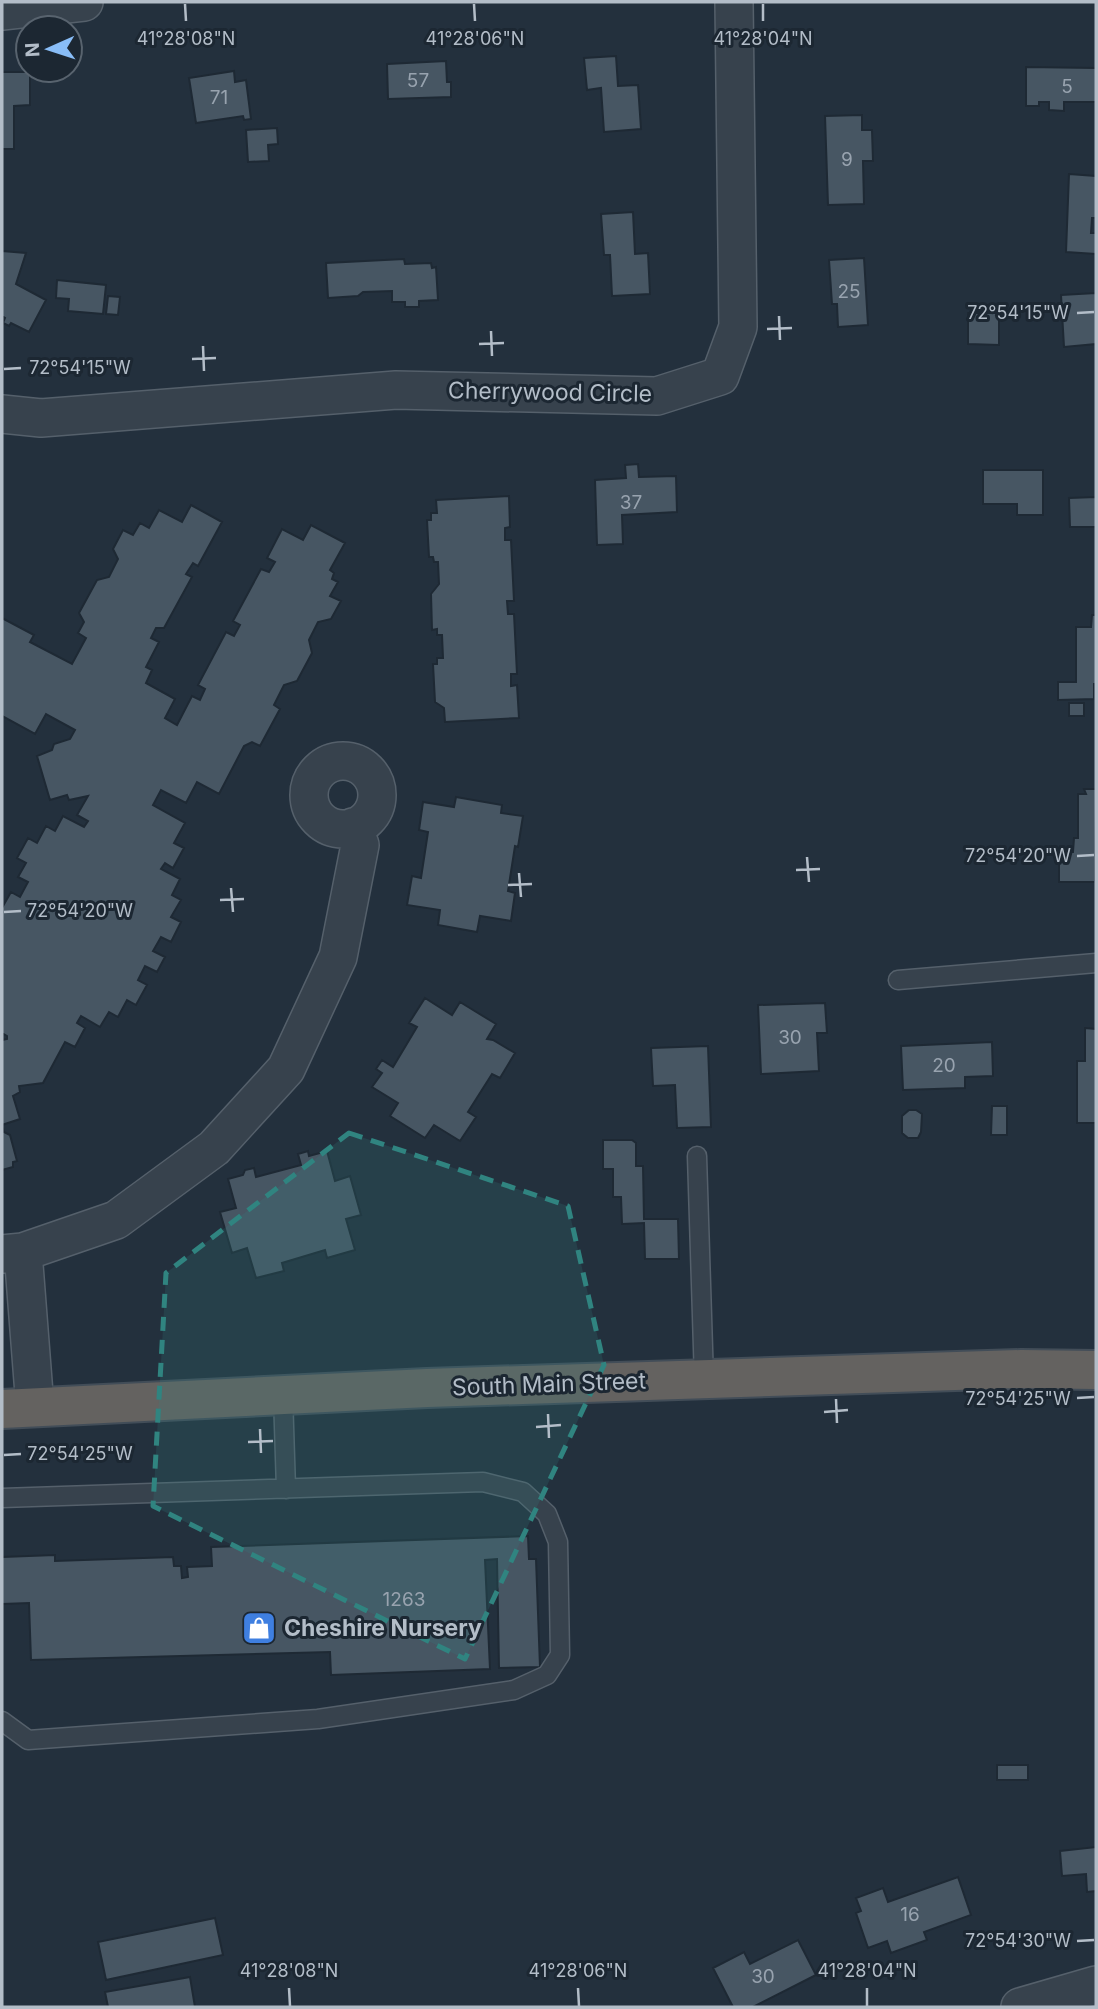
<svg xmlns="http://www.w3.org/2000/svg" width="1098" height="2009" font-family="Inter,sans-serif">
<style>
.building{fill:#475663;stroke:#1e2934;stroke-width:2}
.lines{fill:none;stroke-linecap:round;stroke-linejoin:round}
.service-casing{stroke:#55606b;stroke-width:21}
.minor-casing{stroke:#55606b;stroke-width:40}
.trunk-casing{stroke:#424d58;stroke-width:42}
.service{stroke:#37424d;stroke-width:18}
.minor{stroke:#37424d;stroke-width:37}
.trunk{stroke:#646260;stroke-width:38}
.marked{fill:#308480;fill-opacity:0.2;stroke:#308480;stroke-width:5;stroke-dasharray:14 9;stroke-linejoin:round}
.ticks{fill:none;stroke:#b3bdc8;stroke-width:2.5}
.labels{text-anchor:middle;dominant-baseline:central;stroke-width:6;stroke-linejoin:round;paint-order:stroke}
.number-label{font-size:19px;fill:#98a3af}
.street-label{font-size:23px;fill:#b3bdc8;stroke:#1c2732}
.poi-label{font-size:23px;font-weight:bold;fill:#b3bdc8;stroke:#1c2732;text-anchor:start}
.ticks-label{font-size:18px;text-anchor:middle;fill:#b3bdc8;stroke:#1c2732;stroke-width:6;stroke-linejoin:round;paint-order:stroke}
</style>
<rect width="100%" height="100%" fill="#23303d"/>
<path class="building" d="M616,56L618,86L638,85L641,129L604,132L601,88L587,90L584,58Z
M446,61L447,82H451V97L388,99L387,64Z
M1026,67L1096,68V102H1064V111L1049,110V102H1039V106H1026Z
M234,71L235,82L246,80L251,119L244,120L243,116L196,123L189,78Z
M2,72H30V105L14,106V149H2Z
M862,115V130H872L873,161H863L864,204L828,205L825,116Z
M277,128L278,144L268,145L269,161L248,162L246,130Z
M1069,174L1096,176V218H1092L1091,233H1096V254L1066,252Z
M633,212L635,254L648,253L650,294L612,296L610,255H604L601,214Z
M2,251L26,253L16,284L46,300L29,332L11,323L9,326L3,323L5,318L2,316Z
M864,258L868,325L838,327L837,304H832L829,260Z
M404,259L405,264L431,263L432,268L436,267L438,300L419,301V307H405V302H392V291L363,292L358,296L328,298L326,263Z
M57,280L106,285L103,314L68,311L69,299L56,298Z
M1096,293V344L1064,347L1061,295Z
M108,296L120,297L118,315L106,314Z
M968,313H999V345L968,344Z
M638,464L639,477L676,476L677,512L622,515L623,544L597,545L595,480L626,478L625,465Z
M983,470H1043V515H1017V504H983Z
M509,496L510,527L505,528V540H511L514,601H507L508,614H514L517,674H511V686L517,685L519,718L445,722L444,708L435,702L433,664H437V658H443L442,635H437V629L432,630L431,594L439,584L438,562H434L433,557H429L427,520H431V513H437L436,500Z
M1096,497V527H1070L1069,498Z
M191,505L222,522L198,566L193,563L186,574L192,577L164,628H156L151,638L159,642L146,667L152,670L146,683L175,699L165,718L177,725L192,696L200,700L205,689L198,685L226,632L234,636L240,625L233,621L261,569L269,572L275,562L267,558L282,529L303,540L311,525L345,543L330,570L334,573L332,579L338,582L330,596L341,601L331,619L318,622L309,640L312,653L297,681L284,685L274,705L280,709L260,746L252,742L244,746L219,794L197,782L186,803L161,790L153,805L185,823L174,843L184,848L173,868L165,863L161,869L180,879L172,895L181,900L171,917L181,922L171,942L161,937L153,951L165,957L157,972L145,966L138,980L147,985L136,1005L127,1000L118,1017L109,1012L100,1027L81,1016L77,1023L85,1028L75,1047L65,1042L43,1083L19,1086L20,1092L13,1096L20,1119L2,1125L4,1132L10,1135L17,1161L13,1162V1167L2,1170V1040L7,1039V1036L2,1033V905L3,906L11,892L20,897L28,882L18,877L26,863L17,858L28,838L37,843L46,826L55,831L63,816L84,827L88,821L77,815L88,796L69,800L67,795L50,800L37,756L52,750L54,744L70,739L75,730L46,714L35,734L2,716V618L34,635L30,642L72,664L86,638L78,633L84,622L79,613L97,580L109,577L118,559L113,549L123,530L133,535L140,523L149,528L159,510L182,522Z
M1092,615H1096V684H1094V699L1058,700V682H1076V627H1091Z
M1069,703H1084V716H1069Z
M1084,789H1096L1095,882H1059V852H1073L1074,838H1078V794H1086Z
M456,797L502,805L501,813L523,816L518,847L515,846L508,891L515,893L511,921L480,916L477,932L438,925L440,910L407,905L412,876L421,878L428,832L419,830L423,802L454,807Z
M425,998L452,1015L460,1002L496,1024L487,1039L493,1040L515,1053L500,1078L492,1074L468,1112L476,1117L460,1141L434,1125L425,1138L390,1116L398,1103L372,1087L382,1073L376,1069L382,1060L393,1067L417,1027L409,1023Z
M825,1003L827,1033H817L819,1071L761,1074L758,1005Z
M1085,1028L1096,1029V1123H1077V1061H1085Z
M992,1042L993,1076L965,1077V1088L903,1090L901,1046Z
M708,1046L711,1127L677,1128L675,1085L653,1086L651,1048Z
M992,1106H1007V1135H991Z
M909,1110H916L922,1114L921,1132L918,1138H908L902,1133V1116Z
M603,1140H632L636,1143V1166H643L644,1219H678L679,1259H645L644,1223L622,1224L621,1197H613V1169H603Z
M308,1151L309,1156L327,1151L335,1181L350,1176L361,1215L346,1219L355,1250L327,1258L325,1250L282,1263L284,1271L256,1278L247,1248L232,1253L220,1212L236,1208L228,1179L243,1175L245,1170L254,1168L256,1177L301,1165L298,1154Z
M528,1536L529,1559H536L540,1667L499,1668L497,1559L485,1560L490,1669L331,1675L330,1652L31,1660L29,1603L2,1604V1557L55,1555V1561L173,1557L174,1566H181L182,1578L188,1577L187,1567L212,1566L211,1547Z
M997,1765H1028V1780H997Z
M1096,1847V1891L1087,1892L1086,1874L1062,1876L1060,1851Z
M958,1877L971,1915L924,1932L927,1940L891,1953L887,1941L868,1948L856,1913L861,1911L856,1898L883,1888L888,1902Z
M215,1918L223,1955L106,1980L98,1942Z
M798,1940L816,1975L753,2007H733L713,1968L744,1952L750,1964Z
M190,1977L195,2007H108L105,1992Z"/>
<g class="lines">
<g class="service-casing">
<path id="service" d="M898,980L1096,963
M697,1156L704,1380
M283,1395L286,1489
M2,1498L483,1482L523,1492L547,1514L558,1542L560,1655L547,1675L514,1690L318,1719L28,1740L2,1721"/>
</g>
<g class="minor-casing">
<path id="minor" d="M2,11L84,2
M2,414L41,418L396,390L657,396L720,376L738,327L734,2
M309 795a34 34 0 1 1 68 0a34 34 0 1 1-68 0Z
M23,1252L35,1407
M2,1254L23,1252L116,1220L214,1148L286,1069L338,957L360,845L353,827
M1020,2007L1096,1985"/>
</g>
<g class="trunk-casing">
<path id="trunk" d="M2,1409L427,1388L1021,1369L1096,1370"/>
</g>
<use href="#service" class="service"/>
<use href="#minor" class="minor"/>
<use href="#trunk" class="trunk"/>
</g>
<path class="marked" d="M349,1133L568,1206L604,1365L465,1659L153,1506L166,1273Z"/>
<path class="ticks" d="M185,4L186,21M474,4L475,21M763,4V21M1077,313L1094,312M779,316L780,340M767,329L792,328M491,331L492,356M479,344L504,343M203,346L204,371M192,359L216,358M4,369L21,368M1077,856L1094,855M807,857L809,882M796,870L820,869M519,873L521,897M508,885L532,884M231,888L233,912M220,900L244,899M4,912L21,911M1077,1398L1094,1397M836,1399L837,1423M824,1412L848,1410M548,1414L549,1438M536,1427L561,1425M260,1429L261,1453M248,1442L273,1441M4,1455L21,1454M1077,1941L1094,1940M289,1988L290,2006M578,1988L579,2006M867,1988V2006"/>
<defs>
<g id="shop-square" transform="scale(1.75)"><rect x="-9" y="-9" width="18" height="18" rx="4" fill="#3f7fe0" stroke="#1c2732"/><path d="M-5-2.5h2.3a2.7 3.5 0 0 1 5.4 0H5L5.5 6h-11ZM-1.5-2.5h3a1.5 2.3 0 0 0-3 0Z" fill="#fff"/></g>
</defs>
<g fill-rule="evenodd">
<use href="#shop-square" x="259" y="1628"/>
</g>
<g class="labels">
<g class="number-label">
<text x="418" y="80">57</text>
<text x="1067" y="86">5</text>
<text x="219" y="97">71</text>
<text x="847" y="159">9</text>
<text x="849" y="291">25</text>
<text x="631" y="502">37</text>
<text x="790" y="1037">30</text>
<text x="944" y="1065">20</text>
<text x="404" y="1599">1263</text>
<text x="910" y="1914">16</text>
<text x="763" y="1976">30</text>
</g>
<g class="street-label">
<text transform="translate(550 392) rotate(1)">Cherrywood Circle</text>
<text transform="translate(549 1384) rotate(-2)">South Main Street</text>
</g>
<g class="poi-label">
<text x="284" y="1628">Cheshire Nursery</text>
</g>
</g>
<g class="ticks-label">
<text x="186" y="45">41°28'08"N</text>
<text x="475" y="45">41°28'06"N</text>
<text x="763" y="45">41°28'04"N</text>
<text x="1018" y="319">72°54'15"W</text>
<text x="80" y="374">72°54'15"W</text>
<text x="1018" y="862">72°54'20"W</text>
<text x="80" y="917">72°54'20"W</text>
<text x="1018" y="1405">72°54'25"W</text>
<text x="80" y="1460">72°54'25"W</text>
<text x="1018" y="1947">72°54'30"W</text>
<text x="289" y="1977">41°28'08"N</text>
<text x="578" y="1977">41°28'06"N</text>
<text x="867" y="1977">41°28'04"N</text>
</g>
<rect width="1098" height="2009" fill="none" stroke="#b3bdc8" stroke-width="7"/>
<g transform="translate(49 49) rotate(267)"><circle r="33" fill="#1c2732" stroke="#58636e" stroke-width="2"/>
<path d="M0-5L12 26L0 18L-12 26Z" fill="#89bdf7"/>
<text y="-10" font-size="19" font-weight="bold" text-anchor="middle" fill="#b3bdc8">N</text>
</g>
</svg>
